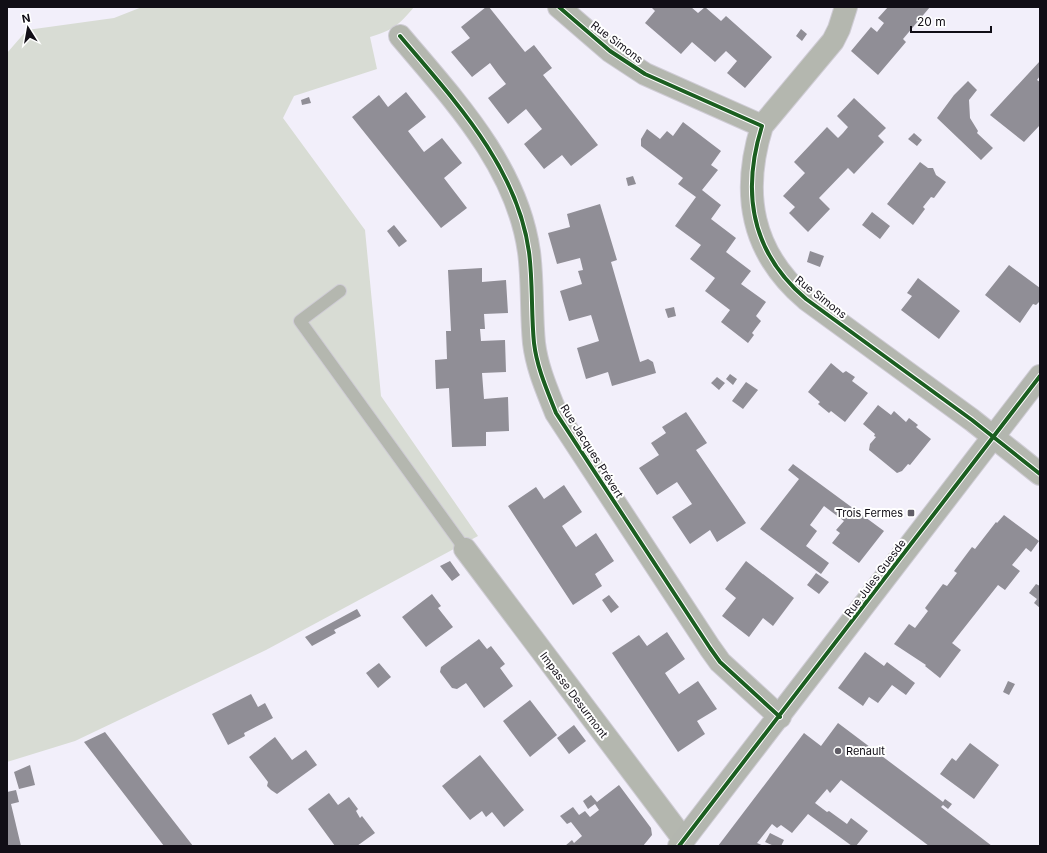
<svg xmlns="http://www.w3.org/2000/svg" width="1047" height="853" font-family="Inter,sans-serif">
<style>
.green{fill:#d8dcd4}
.building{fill:#908e96}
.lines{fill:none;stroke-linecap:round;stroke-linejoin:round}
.lane-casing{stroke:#cfccd5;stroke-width:14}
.street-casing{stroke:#cfccd5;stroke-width:24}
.secondary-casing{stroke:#cfccd5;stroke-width:24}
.lane{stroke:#b4b7af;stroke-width:12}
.street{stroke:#b4b7af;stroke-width:22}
.secondary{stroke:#b3b6af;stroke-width:22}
.cycleway-casing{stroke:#fff;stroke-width:6}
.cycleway{stroke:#1b5e20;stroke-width:4}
.poi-dot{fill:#605d66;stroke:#fff;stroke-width:1.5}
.labels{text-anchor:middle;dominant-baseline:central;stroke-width:4;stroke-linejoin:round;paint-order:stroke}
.street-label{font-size:11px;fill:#110e16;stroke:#fff}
.poi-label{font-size:11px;fill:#110e16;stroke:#fff;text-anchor:end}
</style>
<rect width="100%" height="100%" fill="#f2effa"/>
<path class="green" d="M142,7H414C398,26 393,30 370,37L377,69L294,96L283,118L365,230L381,396L478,536L266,650L75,741L7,762V53L27,30L114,18Z"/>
<path class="building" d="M486,7H489L525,52L534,45L552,68L543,75L598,145L571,166L562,155L544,169L524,144L542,129L526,109L508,124L488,98L506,84L498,74L490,63L472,77L451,52L470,38L461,27Z
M651,7H691L698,13L705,7L721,21L726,16L772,57L745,88L727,73L737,61L726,51L715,62L692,42L681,54L645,23L655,11Z
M888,7H930L903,39L906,42L878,75L851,51L871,27L877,32L884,23L878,18Z
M801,29L807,34L802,41L796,36Z
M1040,61V76L1037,80L1040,82V125L1024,142L990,115Z
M968,81L977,90L969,100L970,118L978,131L977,133L993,148L981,160L937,118L954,95Z
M406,92L426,117L408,131L424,152L442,138L462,163L444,178L467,208L441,228L352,117L379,95L388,107Z
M309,97L311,103L302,105L301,100Z
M854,98L886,128L878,136L884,142L854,174L848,168L819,198L830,209L808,232L789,213L795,207L783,196L805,173L794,162L827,127L838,138L843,133L848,127L837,116Z
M683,122L721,151L711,165L718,170L702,190L721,205L711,219L736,238L726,252L751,271L741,284L766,302L756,316L761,321L752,333L754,335L748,343L721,322L730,310L705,291L715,278L690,259L701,245L675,226L696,197L678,184L683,178L641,146V139L647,129L660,139L667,131L673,136Z
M914,133L922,140L917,146L908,139Z
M920,162L928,168H933L936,175L946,182L934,198L931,197L923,207L925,209L913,225L887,204Z
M633,176L636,184L628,186L626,178Z
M600,204L617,260L611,262L640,362L648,359L653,362L656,373L612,386L608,372L586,379L577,348L599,341L591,315L569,321L560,291L582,284L578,271L583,270L580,258L557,264L548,233L570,227L567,214Z
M872,212L890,226L880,239L862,225Z
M394,225L407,241L399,247L387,231Z
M810,251L824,256L820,267L807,262Z
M1009,265L1040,288L1039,302L1036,305L1033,304L1020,323L985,295Z
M482,268V282L506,280L508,313L484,314L485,329H480L481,341L505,340L506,372L482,373L484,399L508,397L509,431L486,432V446L452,447L449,388L436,389L435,360L447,359L446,331H451L448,270Z
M918,278L960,311L939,339L901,310L912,296L907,293Z
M674,307L676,316L668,318L665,309Z
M831,363L843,373L846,371L855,377L852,381L868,393L845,422L831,411L829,413L818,404L820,402L808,392Z
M730,374L737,379L733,385L726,379Z
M717,377L725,383L719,390L711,383Z
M746,382L758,390L743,409L732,401Z
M878,405L891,415L894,411L906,422L909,418L918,425L916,427L931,439L910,465L908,464L902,471L897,473L869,450L870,444L876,437L874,436L875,434L863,424Z
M686,412L707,443L696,450L746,523L717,542L710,530L690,544L672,517L692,504L677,482L657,495L639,468L659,455L651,443L666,433L662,427Z
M793,464L884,531L859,563L832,543L840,533L836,530L844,521L824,506L810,525L817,531L806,546L829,563L821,574L760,529L799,479L788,470Z
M564,485L582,512L562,526L576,547L596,533L614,561L595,574L602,586L573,605L508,506L536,487L544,499Z
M1004,515L1039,541L1031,552L1026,548L1012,565L1020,571L1005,590L998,585L953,642L952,643L961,650L940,678L925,666L926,665L894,644L909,624L915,628L928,611L925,608L943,584L947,586L957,573L954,571L972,547L975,549L996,522L997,523Z
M450,561L460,575L452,581L440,566Z
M746,561L794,598L773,626L763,618L749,637L722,616L736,598L725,589Z
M816,573L829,582L819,594L807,585Z
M1036,584L1040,586V608L1034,603L1037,599L1029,593Z
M432,594L441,606L438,608L453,627L426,647L402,617Z
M609,595L619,607L611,613L602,600Z
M357,609L361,616L334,630L336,633L312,646L305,637Z
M667,632L685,659L665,673L679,694L698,681L717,709L697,721L705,734L678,752L612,653L639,635L647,646Z
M479,639L487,649L491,646L505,664L500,668L513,686L484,708L466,683L457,689L452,688L440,672L441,667Z
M865,652L884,666L887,662L915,683L906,695L892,685L878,703L869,697L863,706L838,688Z
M379,663L391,677L378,688L366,673Z
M1008,681L1015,684L1009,695L1003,692Z
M251,694L258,707L265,703L273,718L244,733L245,736L228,745L212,714Z
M530,700L557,735L530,757L503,721Z
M838,723L943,802L945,799L952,804L948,809L943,805L941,807L992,846H929L841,780L830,793L827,789L815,803L827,812L829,811L847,824L851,818L868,831L856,846H852L808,814L792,833L781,825L777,828L772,824L757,843L764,846H718L804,733L821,746Z
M574,725L586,741L569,754L557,738Z
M105,732L151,792L193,846H164L84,742Z
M275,737L292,760L306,750L317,765L277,794L271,790L267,786L268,782L249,757Z
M970,743L999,765L974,799L940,774L952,758L956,761Z
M480,755L524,810L504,827L492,812L486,817L482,811L470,820L442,786Z
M30,765L35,785L19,789L14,772Z
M619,785L651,828L652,835L643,846H565L572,840L574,843L582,836L571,822L567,824L560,816L573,807L579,815L585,811L590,817L599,810L595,804L588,809L583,801L591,795L597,802Z
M16,790L19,802L11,804L21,846H7V792Z
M329,793L338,805L349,797L358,809L356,811L360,818L362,816L375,833L357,846H335L308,809Z
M770,833L784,840L781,846H774L765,842Z"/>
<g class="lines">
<g class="lane-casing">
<path id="lane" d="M340,291L300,321L465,549"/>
</g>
<g class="street-casing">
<path id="street" d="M559,7L610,51L645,74L762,126C741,193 751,252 806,299L972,420L1040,474
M400,36C454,100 517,166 529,252C533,282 531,313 534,343C537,368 547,390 556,413L710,648L720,662L780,717
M762,126L833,41L839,29L846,7
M465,549L684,840"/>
</g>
<g class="secondary-casing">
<path id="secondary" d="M679,846L1040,376"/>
</g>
<use href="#lane" class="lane"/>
<use href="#street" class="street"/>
<use href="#secondary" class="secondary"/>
<g class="cycleway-casing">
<path id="cycleway" d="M559,7L610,51L645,74L762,126C741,193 751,252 806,299L972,420L1040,474
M400,36C454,100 517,166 529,252C533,282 531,313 534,343C537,368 547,390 556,413L710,648L720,662L780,717
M679,846L1040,376"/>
</g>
<use href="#cycleway" class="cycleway"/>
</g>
<g class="poi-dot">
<rect x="907" y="509" width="8" height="8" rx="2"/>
<circle cx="838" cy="751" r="4"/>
</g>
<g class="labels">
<g class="street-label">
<text transform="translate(617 42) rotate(37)">Rue Simons</text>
<text transform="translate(821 297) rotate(38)">Rue Simons</text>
<text transform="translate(592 451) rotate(58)">Rue Jacques Prévert</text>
<text transform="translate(875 578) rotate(-53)">Rue Jules Guesde</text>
<text transform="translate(574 695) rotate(53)">Impasse Desurmont</text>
</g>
<g class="poi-label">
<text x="903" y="513">Trois Fermes</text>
<text x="846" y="751" text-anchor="start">Renault</text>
</g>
</g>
<rect width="1047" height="853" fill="none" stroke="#110e16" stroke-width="16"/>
<g transform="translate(28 28) rotate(349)" stroke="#ffffff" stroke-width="3" paint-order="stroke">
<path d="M0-3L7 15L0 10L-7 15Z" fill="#110e16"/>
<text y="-6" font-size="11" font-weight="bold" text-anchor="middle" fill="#110e16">N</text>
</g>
<path d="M911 26v6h80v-6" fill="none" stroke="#110e16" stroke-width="2"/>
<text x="917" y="26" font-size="12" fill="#110e16" stroke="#ffffff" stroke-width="3" paint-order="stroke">20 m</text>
</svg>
